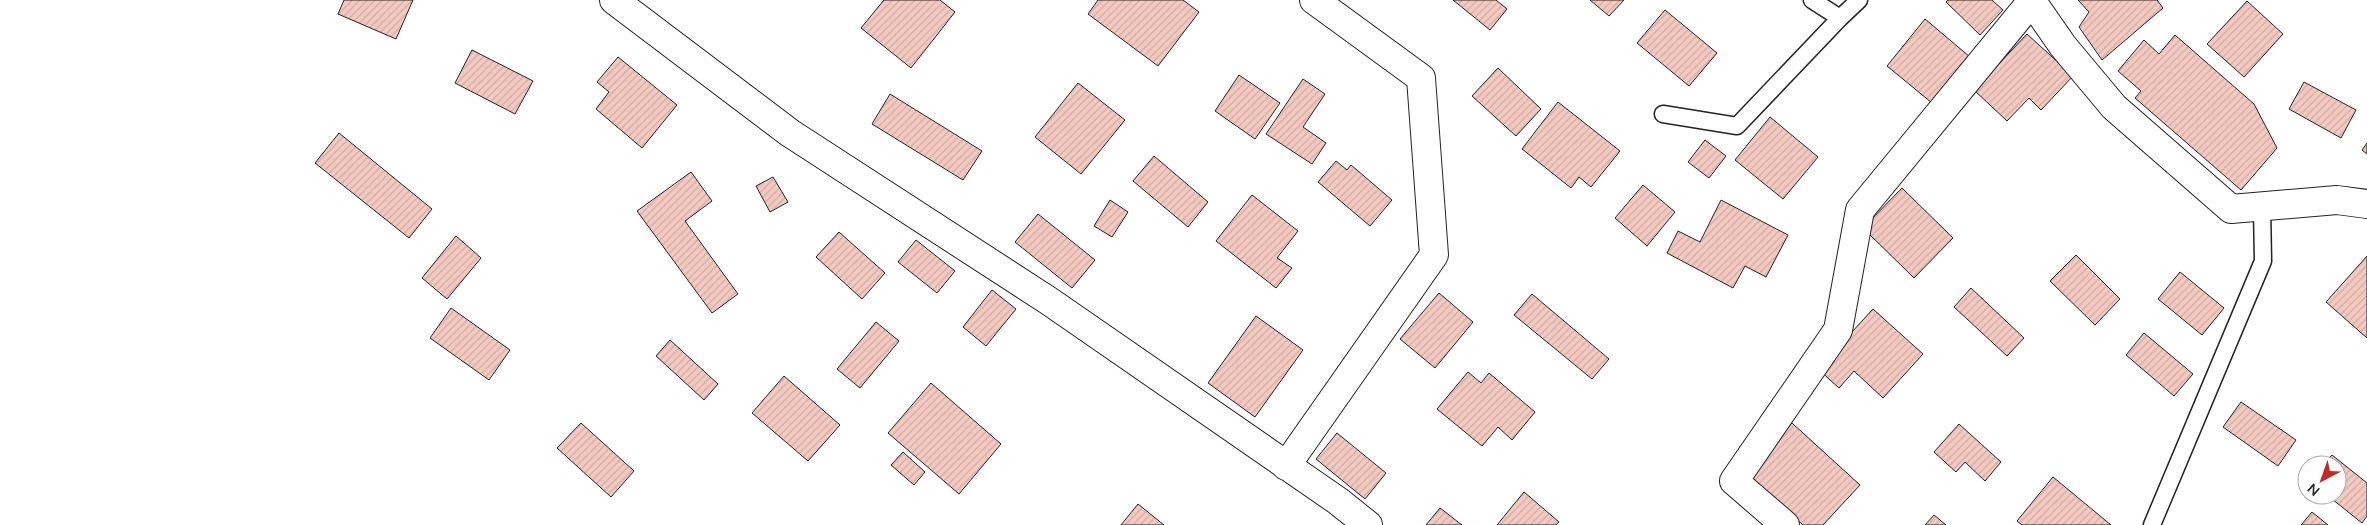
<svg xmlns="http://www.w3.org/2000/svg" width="2367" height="525" font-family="Mulish,sans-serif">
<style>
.building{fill:url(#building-hatch);stroke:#222}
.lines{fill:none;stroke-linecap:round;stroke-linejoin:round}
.lane-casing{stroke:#222;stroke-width:19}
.street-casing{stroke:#222;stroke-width:30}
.lane{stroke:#fff;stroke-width:16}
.street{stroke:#fff;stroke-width:28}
</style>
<defs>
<pattern id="building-hatch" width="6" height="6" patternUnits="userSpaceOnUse" patternTransform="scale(1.25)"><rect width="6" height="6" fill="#f3c9c0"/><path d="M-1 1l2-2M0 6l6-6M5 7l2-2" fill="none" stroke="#d0aca5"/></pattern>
</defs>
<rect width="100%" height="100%" fill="#fff"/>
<path class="building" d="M344,0H413L396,39L338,14Z
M884,0H940L955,12L911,68L861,28Z
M1098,0H1183L1199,12L1158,66L1088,14Z
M1453,0H1496L1507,9L1490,30Z
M1590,0H1624L1609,16Z
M1948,0H1992L2003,10L1980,35L1946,2Z
M2078,0H2157L2163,8L2102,60L2079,27L2089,12Z
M2247,1L2283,34L2244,77L2207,44Z
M1665,10L1717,53L1689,86L1637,43Z
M1925,19L1970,57L1932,103L1887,66Z
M2027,34L2073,76L2041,110L2029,98L2007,121L1974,90Z
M2175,35L2254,104L2277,148L2241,190L2135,98L2141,91L2118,71L2144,40L2159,54Z
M472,50L533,81L515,114L455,83Z
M618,57L677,105L642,148L596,109L609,92L597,82Z
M1498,68L1541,109L1516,136L1472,96Z
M1239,75L1280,103L1255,139L1215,111Z
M1303,79L1325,94L1303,127L1326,143L1312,164L1266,134Z
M2304,82L2356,110L2341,138L2289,109Z
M1078,83L1125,120L1081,174L1035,137Z
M890,94L982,151L963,180L872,124Z
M1558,102L1620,151L1591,187L1579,177L1571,188L1522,149Z
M1770,117L1818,157L1783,199L1735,160Z
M339,133L432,209L409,238L315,163Z
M1705,140L1726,156L1709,178L1688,162Z
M2367,143V154L2362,150Z
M1154,156L1208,202L1188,227L1133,181Z
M1336,161L1347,170L1351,165L1392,200L1370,226L1318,182Z
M691,172L712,201L685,221L738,294L712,313L637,211Z
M773,177L788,202L770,212L756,186Z
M1643,185L1675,212L1647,246L1615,218Z
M1902,188L1953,238L1914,278L1863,228Z
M1252,195L1298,231L1277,258L1292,268L1276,288L1216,241Z
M1110,200L1128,212L1112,237L1094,226Z
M1721,200L1788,235L1766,277L1745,266L1733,288L1667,253L1678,231L1700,242Z
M1038,214L1095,260L1072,288L1015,242Z
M839,232L885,273L862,299L816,257Z
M456,236L481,258L447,299L422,278Z
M916,240L955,271L937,293L898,262Z
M2076,255L2120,299L2095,325L2050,281Z
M2367,256V338L2326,302Z
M2180,272L2224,308L2202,335L2158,299Z
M1971,288L2024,338L2007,356L1954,307Z
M992,290L1016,309L986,346L963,327Z
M1439,293L1473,322L1435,368L1400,339Z
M1532,294L1609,359L1592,379L1514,315Z
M451,308L510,350L489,380L430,338Z
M1873,309L1923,354L1883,398L1854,371L1839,388L1818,369Z
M1256,316L1303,350L1255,417L1208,383Z
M876,322L899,341L860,388L837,369Z
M2144,333L2193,374L2174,396L2126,355Z
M670,340L718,384L704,400L656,356Z
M1468,372L1481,383L1489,373L1535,412L1512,440L1498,427L1482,446L1437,409Z
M784,376L840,425L808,461L752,413Z
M931,383L1001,444L959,494L888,433Z
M2241,402L2296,440L2278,466L2223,427Z
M581,423L634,471L611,497L557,448Z
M1792,423L1860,485L1823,525H1803L1746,473Z
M1959,424L2001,462L1985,481L1965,462L1956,472L1934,452Z
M1337,433L1386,473L1365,499L1316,459Z
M903,452L925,472L914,485L891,465Z
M2332,455L2367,483V516L2362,523L2327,495H2337V465H2323Z
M2053,477L2111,525H2022L2017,521Z
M1524,492L1559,522L1556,525H1497Z
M1138,504L1164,525H1121Z
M1440,508L1462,525H1426Z
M2312,512L2328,525H2301Z
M1934,515L1946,525H1925Z"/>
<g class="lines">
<g class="lane-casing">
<path id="lane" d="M1812,0L1840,18L1859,0
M1663,114L1737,126L1840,18
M2152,525L2263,261L2262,207"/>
</g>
<g class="street-casing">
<path id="street" d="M614,0L790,133L1049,301L1338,501L1368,525
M2031,0L2063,46L2114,107L2231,209L2337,200L2367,204
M1286,466L1434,255L1421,78L1314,0
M1785,525L1734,481L1838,330L1860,210L2032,1"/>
</g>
<use href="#lane" class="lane"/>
<use href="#street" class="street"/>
</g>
<g transform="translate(2322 480) rotate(221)"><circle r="24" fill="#ffffff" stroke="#a7a7a7"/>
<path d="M0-4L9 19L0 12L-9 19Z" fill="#c62828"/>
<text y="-8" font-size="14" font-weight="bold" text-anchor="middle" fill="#222222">N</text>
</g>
</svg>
